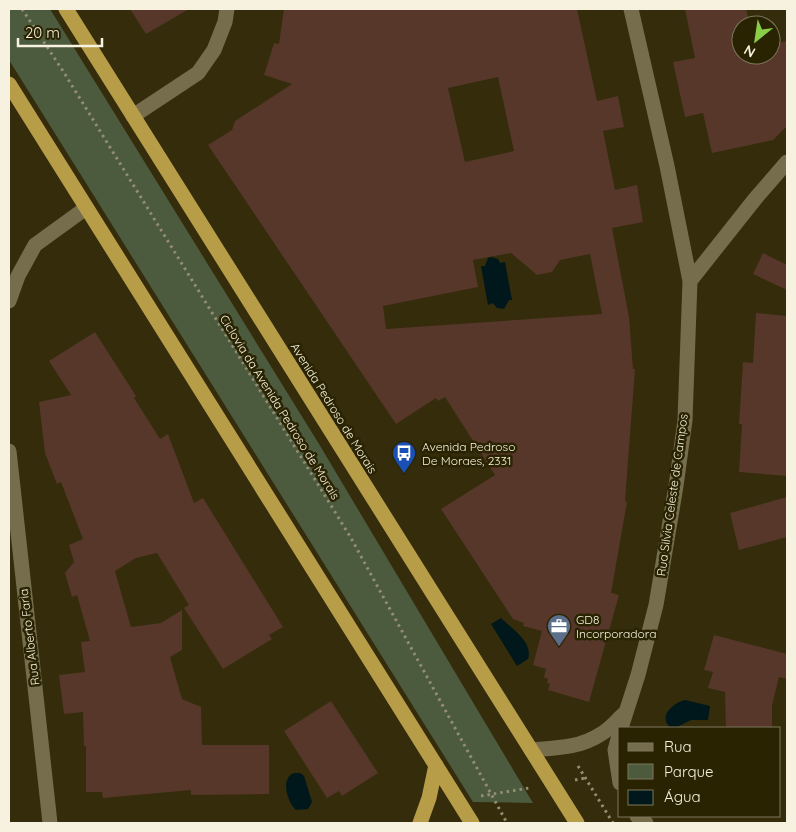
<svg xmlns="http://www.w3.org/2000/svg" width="796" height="832" font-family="Quicksand,sans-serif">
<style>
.green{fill:#4c5a3e}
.water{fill:#00181b}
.building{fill:#56372a;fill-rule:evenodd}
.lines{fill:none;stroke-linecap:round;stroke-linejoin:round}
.path{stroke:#938d73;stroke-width:3;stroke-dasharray:2.5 4;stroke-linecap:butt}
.street{stroke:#766d4c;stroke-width:15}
.highway{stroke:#b89d48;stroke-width:15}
.labels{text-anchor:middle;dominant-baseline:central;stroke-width:5;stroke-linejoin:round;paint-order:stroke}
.street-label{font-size:12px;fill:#f6f2df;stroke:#2a2302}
.poi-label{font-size:12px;fill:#f6f2df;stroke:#2a2302;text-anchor:start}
</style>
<rect width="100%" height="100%" fill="#342c0b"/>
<path class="green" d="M9,9H50L319,444L533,803L473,802L9,60Z"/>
<path class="water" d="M491,257L498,259L500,263L505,262L512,300H509L504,309L497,308L493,303L488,305L481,266H485L488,258Z
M501,618C511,628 534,643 528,659L517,666L491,624Z
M685,700L710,706L708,720H691L677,727L671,728C657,717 673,703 685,700Z
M294,773H300L304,776L312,802L308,809L296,810C287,802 280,778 294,773Z"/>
<path class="building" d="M130,9H189L146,34Z
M284,9H577L597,101L618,96L624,127L603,131L615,190L637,185L643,222L612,228L629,317L633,369H635L625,501L627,502L611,593L619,595L589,702L548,690L550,684L547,683L548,679L544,677L546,669L533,665L542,631L523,626L524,623L513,619L441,509L495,475L445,397L438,401L436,398L396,424L208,145L232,130L235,121L292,84L264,75L274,43L279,44ZM498,77L514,151L465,162L448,88ZM511,253L537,275L552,272L560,260L590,254L602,314L386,329L383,306L478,287L473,260Z
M685,9H746L750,25H741V55H771V44L787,41V126L773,140L712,153L703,113L685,117L673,62L695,58Z
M763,253L787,265V290L753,274Z
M756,313L787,316V476L739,472L742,424H739L743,362L753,363Z
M95,332L136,396L134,398L160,439L168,434L194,503L203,498L283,627L269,635L272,639L223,669L184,608L189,605L157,553L136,558L115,571L131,627L161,623L182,610V650L170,657L182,699L201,707L202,745H269V794L191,795V790L103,798L102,792H86V746H84L83,712L64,714L59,675L85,672L81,642L90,641L77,595L72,597L65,573L74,562L69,545L83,539L61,482L57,484L45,453L39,402L71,395L49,361Z
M787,497V537L739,550L730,513Z
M714,635L787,654V679L779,677L772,705V728H726L725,692L708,688L713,672L704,670Z
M331,701L378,773L342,796L339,791L327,798L284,731Z"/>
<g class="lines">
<path class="path" d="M22,9L63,71L351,538L507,823
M578,766L613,823
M575,780L585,778
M481,796L529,788"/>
<path class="street" d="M133,116L198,73L214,50L225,22L227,9
M690,281L755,199L787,162
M9,301L18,276L35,245L86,208
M9,451L50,823
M621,728L638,675L656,605L676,486L685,420L690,281L667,166L631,9
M620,732L615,750L620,783
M531,750C556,748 580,748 601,734C610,729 617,720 625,713
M637,816L646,823"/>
<path class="highway" d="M66,9L577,823
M9,84L472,823
M420,823L429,798L436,765"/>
</g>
<defs>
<g id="bus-pin" transform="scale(1.25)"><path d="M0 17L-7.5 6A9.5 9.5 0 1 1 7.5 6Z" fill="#1a4fb4" stroke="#2a2302"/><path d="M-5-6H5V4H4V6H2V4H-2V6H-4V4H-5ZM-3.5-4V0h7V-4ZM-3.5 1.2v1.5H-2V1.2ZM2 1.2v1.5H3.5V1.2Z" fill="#fff"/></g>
<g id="office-pin" transform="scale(1.25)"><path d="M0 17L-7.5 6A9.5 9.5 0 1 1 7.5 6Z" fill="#5c6f8a" stroke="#2a2302"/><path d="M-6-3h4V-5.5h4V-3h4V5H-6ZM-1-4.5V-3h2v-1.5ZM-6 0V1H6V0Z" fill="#fff"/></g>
</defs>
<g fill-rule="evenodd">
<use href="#bus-pin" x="404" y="453"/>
<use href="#office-pin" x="559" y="626"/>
</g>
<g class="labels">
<g class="street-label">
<text transform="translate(280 407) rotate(58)">Ciclovia da Avenida Pedroso de Morais</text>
<text transform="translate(334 408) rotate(58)">Avenida Pedroso de Morais</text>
<text transform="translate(672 495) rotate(-82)">Rua Silvia Celeste de Campos</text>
<text transform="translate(29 637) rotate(-97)">Rua Alberto Faria</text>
</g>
<g class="poi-label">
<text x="422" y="446">Avenida Pedroso<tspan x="422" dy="14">De Moraes, 2331</tspan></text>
<text x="576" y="619">GD8<tspan x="576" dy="14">Incorporadora</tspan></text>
</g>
</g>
<rect width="796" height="832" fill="none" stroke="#f6f2df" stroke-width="20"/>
<rect x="618" y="727" width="162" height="90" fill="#2a2302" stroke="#7c765a"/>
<rect x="628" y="743" width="25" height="8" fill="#766d4c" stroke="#7c765a"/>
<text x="664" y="752" font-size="15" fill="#f6f2df">Rua</text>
<rect x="628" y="764" width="25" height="15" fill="#4c5a3e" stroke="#7c765a"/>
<text x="664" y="777" font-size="15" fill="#f6f2df">Parque</text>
<rect x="628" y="790" width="25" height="15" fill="#00181b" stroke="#7c765a"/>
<text x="664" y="802" font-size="15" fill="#f6f2df">Água</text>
<g transform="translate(756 40) rotate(210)"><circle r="24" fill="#2a2302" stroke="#7c765a"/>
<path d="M0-4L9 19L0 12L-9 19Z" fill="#8ace47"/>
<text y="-8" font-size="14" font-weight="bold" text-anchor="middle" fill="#f6f2df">N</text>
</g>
<path d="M18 38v8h84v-8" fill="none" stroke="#f6f2df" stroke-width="2.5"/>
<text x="25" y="38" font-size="15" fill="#f6f2df" stroke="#2a2302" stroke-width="4" paint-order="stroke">20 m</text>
</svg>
